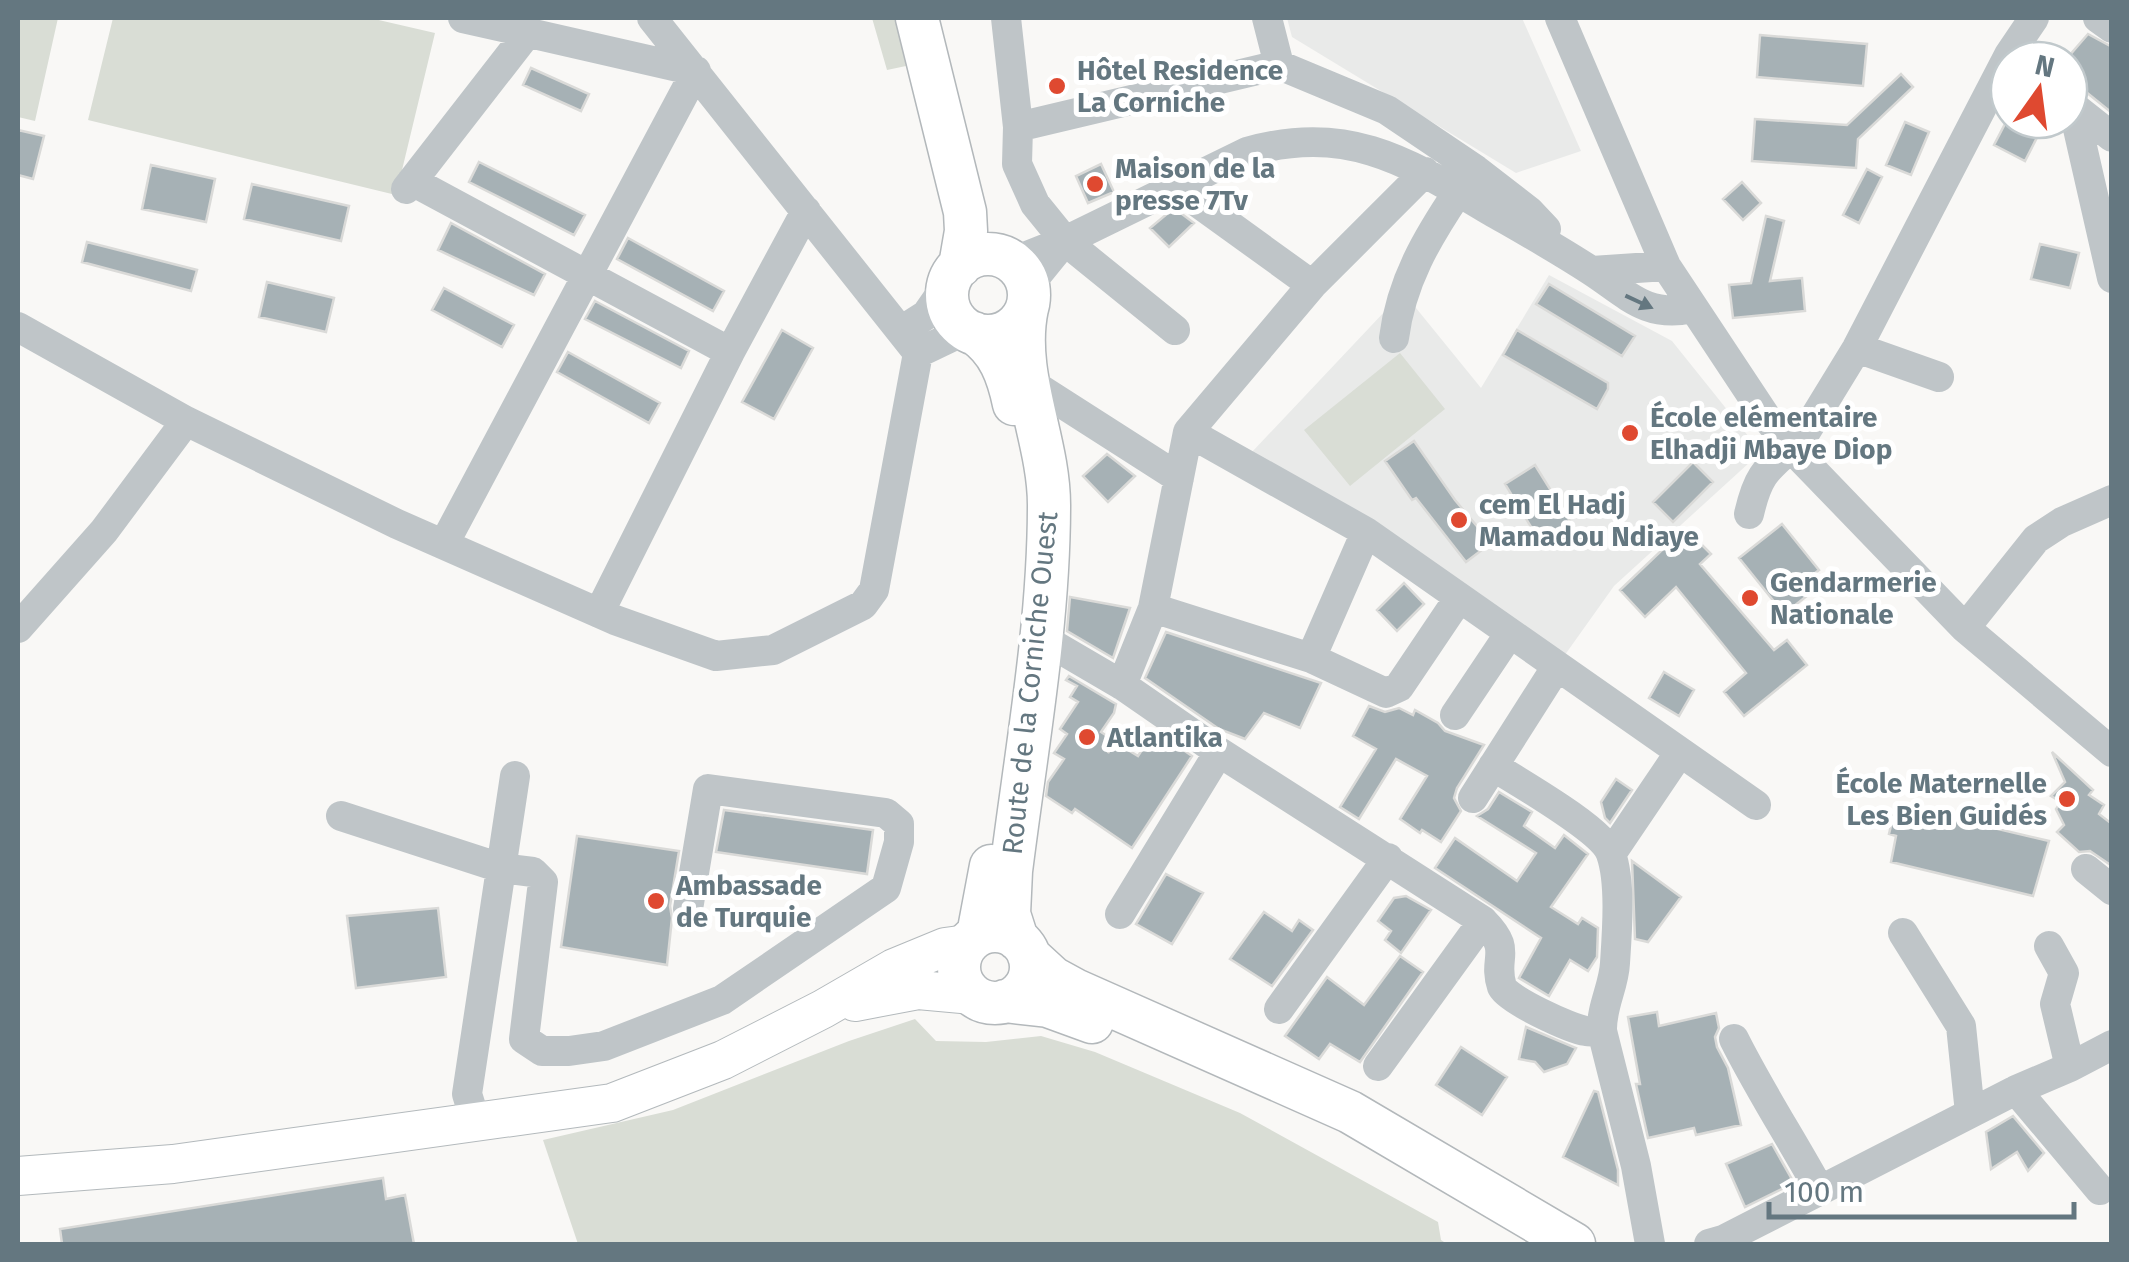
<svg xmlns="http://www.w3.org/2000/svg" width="2129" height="1262" font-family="'Fira Sans',sans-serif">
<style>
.built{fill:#e9eae9}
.green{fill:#d9ddd5}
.building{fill:#a6b1b5;stroke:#dadad8;stroke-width:2.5}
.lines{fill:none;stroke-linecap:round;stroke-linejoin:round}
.major-casing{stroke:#b3b9bc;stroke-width:40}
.highway-casing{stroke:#b3b8bb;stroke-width:45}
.minor{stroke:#bfc5c8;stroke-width:30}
.major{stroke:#fff;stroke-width:38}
.highway{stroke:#fff;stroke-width:42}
.oneway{fill:#647780}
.poi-dot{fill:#df4930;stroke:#fff;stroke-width:4}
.labels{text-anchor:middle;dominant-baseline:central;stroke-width:10;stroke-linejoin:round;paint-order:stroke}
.poi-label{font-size:28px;font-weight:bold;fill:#647780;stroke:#fff;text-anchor:start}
.street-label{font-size:28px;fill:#647780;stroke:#fff}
</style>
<rect width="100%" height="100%" fill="#f9f8f6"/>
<path class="built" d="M1287,18H1522L1581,151L1516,173L1292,37Z
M1549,275L1672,341L1761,452L1614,586L1557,666L1251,453L1403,292L1481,388Z"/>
<path class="green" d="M18,18H58L35,121L18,117Z
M113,18H370L435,33L396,195L88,120Z
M872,18H896L906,66L887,70Z
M1400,353L1445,409L1350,486L1304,430Z
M915,1019L936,1041L986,1042L1041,1036L1095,1052L1240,1113L1438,1222L1441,1240L1447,1244H578L543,1140L673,1110L849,1041Z"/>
<path class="building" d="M2088,34L2112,47V113L2081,88L2069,85V56Z
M1760,35L1867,44L1863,86L1757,77Z
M531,68L589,94L581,111L523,85Z
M1901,74L1913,87L1858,139L1856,168L1752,161L1755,119L1847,125Z
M2007,120H2046L2025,161L1994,145Z
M1905,122L1929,132L1911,175L1886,165Z
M18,130L44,136L33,179L18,175Z
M479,162L585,215L574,235L469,182Z
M1101,164L1114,192L1088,203L1076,176Z
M151,165L215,179L206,222L142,209Z
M1867,169L1882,177L1859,223L1843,215Z
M1742,182L1761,203L1743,220L1723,199Z
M252,184L349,206L341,241L244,219Z
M1174,208L1194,223L1169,247L1150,228Z
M1766,216L1784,221L1770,281L1802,278L1805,311L1733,318L1729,285L1751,283Z
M451,223L545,274L534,295L438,250Z
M628,238L724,291L713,311L617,259Z
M87,242L197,270L191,291L82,262Z
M2040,244L2079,253L2070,288L2031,279Z
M267,282L334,298L326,332L259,317Z
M1549,284L1635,336L1622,356L1536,304Z
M444,288L514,325L502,347L432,310Z
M595,301L689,351L681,368L585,319Z
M782,330L813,348L774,419L742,402Z
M1517,330L1608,383V389L1597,409L1503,355Z
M568,352L660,403L649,423L557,372Z
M1414,441L1455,500L1491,543L1466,562L1416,498L1412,500L1385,461Z
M1107,454L1135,476L1108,502L1083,476Z
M1693,462L1713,482L1673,522L1653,502Z
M1535,465L1573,526L1542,545L1505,484Z
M1782,524L1819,570L1800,585L1808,595L1784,614L1739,558Z
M1685,528L1711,554L1700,564L1774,650L1787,640L1807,665L1744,716L1724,692L1746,673L1676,587L1645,617L1620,590Z
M1404,583L1424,604L1397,631L1377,610Z
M1070,597L1130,608L1113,658L1067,631Z
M1166,632L1321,683L1300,728L1264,713L1245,739L1219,729L1145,678Z
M1664,672L1694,690L1679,716L1649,698Z
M1069,676L1116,704L1114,713L1101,732L1110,738L1108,753L1115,742L1138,756L1155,730L1192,756L1132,848L1075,809L1072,813L1046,796L1048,782L1064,759L1054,753L1067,734L1060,729L1078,702L1070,697L1077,686L1066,680Z
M1369,706L1385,712L1399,708L1413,715L1415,710L1438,723L1445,731L1484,745L1457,788L1454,798L1461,811L1441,842L1422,830L1420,833L1400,819L1427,776L1396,759L1359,819L1340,807L1376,749L1353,736Z
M2052,752L2093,790L2089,795L2104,805L2099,814L2112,824V866L2090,851L2079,852L2057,832L2064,825L2056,809L2061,802L2051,796L2065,782Z
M1616,779L1632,790L1610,823L1605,818L1601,802Z
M1499,792L1532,812L1524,826L1555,848L1564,835L1588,854L1551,907L1578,924L1582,918L1598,928L1597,957L1588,971L1570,960L1549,996L1519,978L1541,938L1435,868L1455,838L1517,881L1536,853L1477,816L1488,809Z
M1896,805L2049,841L2033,896L1891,862L1896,836L1889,834Z
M724,810L873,830L867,874L716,852Z
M577,836L679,851L670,906L672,918L667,965L561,947Z
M1632,861L1681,897L1648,942L1635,939Z
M1166,874L1203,893L1172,944L1136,924Z
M1406,896L1431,910L1401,953L1385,940L1391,931L1378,921L1394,898Z
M438,908L446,977L356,988L347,916Z
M1264,912L1292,931L1299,920L1313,930L1272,986L1230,959Z
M1400,956L1423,972L1360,1062L1330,1044L1319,1059L1285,1036L1327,977L1364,1005Z
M1657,1012L1659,1026L1716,1013L1719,1028L1715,1037L1717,1047L1728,1068L1741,1125L1696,1135L1694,1128L1648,1138L1636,1084H1640L1628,1017Z
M1526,1027L1576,1048L1567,1064L1544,1072L1535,1062L1519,1059Z
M1461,1047L1507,1077L1482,1115L1436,1085Z
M1594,1091L1598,1092L1618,1170V1185L1563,1157Z
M2013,1116L2044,1153L2028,1171L2017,1152L1991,1169L1986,1132Z
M1772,1144L1794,1183L1745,1207L1726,1164Z
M383,1178L386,1199L405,1195L414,1244H62L60,1229Z"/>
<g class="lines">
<g class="major-casing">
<path id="major" d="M855,1002L918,990L973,995
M18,1176L173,1164L612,1103L723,1060L823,1009L894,968L945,947L967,944"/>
</g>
<g class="highway-casing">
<path id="highway" d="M917,18L965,212L966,231L960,266
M947 295a41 41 0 1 1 82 0a41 41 0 1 1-82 0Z
M974,333C999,350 1008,375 1014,404
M959 967a36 36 0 1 1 72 0a36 36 0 1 1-72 0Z
M978,935L991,866
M1017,939L1009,914L1011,871C1026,751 1049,627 1049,505C1049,439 1013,374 1027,308
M1029,956L1053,978L1075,990L1350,1112L1574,1244
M1005,1001L1048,1006L1092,1022"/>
</g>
<path class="minor" d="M463,18L696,71
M1006,18L1018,127L1017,164L1035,204L1065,241L1175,330
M1267,18L1279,65
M1560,18L1666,266L1766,417L1794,451L1965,628L2112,752
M2098,18L2112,28
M2069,103L2112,137
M2073,107L2112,278
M1018,127L1279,65L1387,110L1476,170L1529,211L1546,229
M412,181L730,352
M1175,186L1312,285
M406,189L528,32
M1012,262L1065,241L1247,152C1348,123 1408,162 1491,211C1524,230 1558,249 1590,270C1626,293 1646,319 1693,308
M1592,271L1666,266
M1028,286L1063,243
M18,327L186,421L397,524L615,620L716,656L773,650L863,605L874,590L918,353L652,18
M901,331L926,315L951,279
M1394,338C1401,282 1427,238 1458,192
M1857,348L1939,377
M918,353L966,330
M1029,382L1179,478
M1188,432L1366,532L1756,805
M1794,451L1857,348L2009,55L2034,18
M1749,514C1757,479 1764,470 1791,448
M444,544L696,71
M1153,608L1311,658L1386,693L1399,687L1459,598
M599,613L730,352L806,211
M18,628L104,531L186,421
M1965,628L2036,539L2062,522L2112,500
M1040,637L1122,685L1219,752L1483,921C1514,952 1492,956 1502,987C1506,999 1571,1029 1586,1031C1591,1032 1596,1031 1602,1031
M1311,658L1366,532
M1122,685L1153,608L1188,432L1312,285L1425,172
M1455,715L1510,633
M1493,766C1518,782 1603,830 1611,854C1621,882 1617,933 1615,963C1614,986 1601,1007 1602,1031L1636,1166L1650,1244
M1473,798L1557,666
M341,816L501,868L533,872L543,882L524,1039L542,1051H569L604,1046L722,1000L886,888L899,842V824L886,813L708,789L688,909
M1611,854L1680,752
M2086,869L2112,890
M1120,914L1219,752
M1903,933L1961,1026L1970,1113
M2049,946L2064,973L2055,1004L2070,1067
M1279,1009L1388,858
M1734,1039C1760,1091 1792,1140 1820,1191
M1378,1066L1483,921
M2016,1090L2100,1190
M476,1123L467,1094L515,776
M1709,1244L1723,1240L2016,1090L2070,1067L2112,1045"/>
<use href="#major" class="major"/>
<use href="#highway" class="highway"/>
</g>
<defs><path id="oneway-solid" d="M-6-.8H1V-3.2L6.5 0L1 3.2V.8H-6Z" transform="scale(2.5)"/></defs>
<use class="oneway" href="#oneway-solid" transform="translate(1639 302) rotate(25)"/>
<g class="poi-dot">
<circle cx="1057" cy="86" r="10"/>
<circle cx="1095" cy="184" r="10"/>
<circle cx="1630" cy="433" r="10"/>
<circle cx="1459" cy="520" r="10"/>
<circle cx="1750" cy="598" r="10"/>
<circle cx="1087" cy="737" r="10"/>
<circle cx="2067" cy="799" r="10"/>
<circle cx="656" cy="901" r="10"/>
</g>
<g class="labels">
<g class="poi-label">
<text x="1077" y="70">Hôtel Residence<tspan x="1077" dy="32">La Corniche</tspan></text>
<text x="1115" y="168">Maison de la<tspan x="1115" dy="32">presse 7Tv</tspan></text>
<text x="1650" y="417">École elémentaire<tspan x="1650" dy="32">Elhadji Mbaye Diop</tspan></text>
<text x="1479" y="504">cem El Hadj<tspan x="1479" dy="32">Mamadou Ndiaye</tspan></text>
<text x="1770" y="582">Gendarmerie<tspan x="1770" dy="32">Nationale</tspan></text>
<text x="1107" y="737">Atlantika</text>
<text x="2047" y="783" text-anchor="end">École Maternelle<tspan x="2047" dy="32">Les Bien Guidés</tspan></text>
<text x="676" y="885">Ambassade<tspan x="676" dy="32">de Turquie</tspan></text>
</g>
<g class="street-label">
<text transform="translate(1030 683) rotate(-84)">Route de la Corniche Ouest</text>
</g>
</g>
<rect width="2129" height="1262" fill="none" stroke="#647780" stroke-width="40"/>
<g transform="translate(2039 90) rotate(14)"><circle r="48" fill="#ffffff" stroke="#c1c9cc" stroke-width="2.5"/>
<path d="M0-8L18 38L0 25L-18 38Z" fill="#df4930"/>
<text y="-15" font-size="28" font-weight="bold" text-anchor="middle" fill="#647780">N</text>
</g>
<path d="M1769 1202v15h305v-15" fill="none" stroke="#647780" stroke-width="5"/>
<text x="1784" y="1202" font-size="30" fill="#647780" stroke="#ffffff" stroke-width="8" paint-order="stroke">100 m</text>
</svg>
